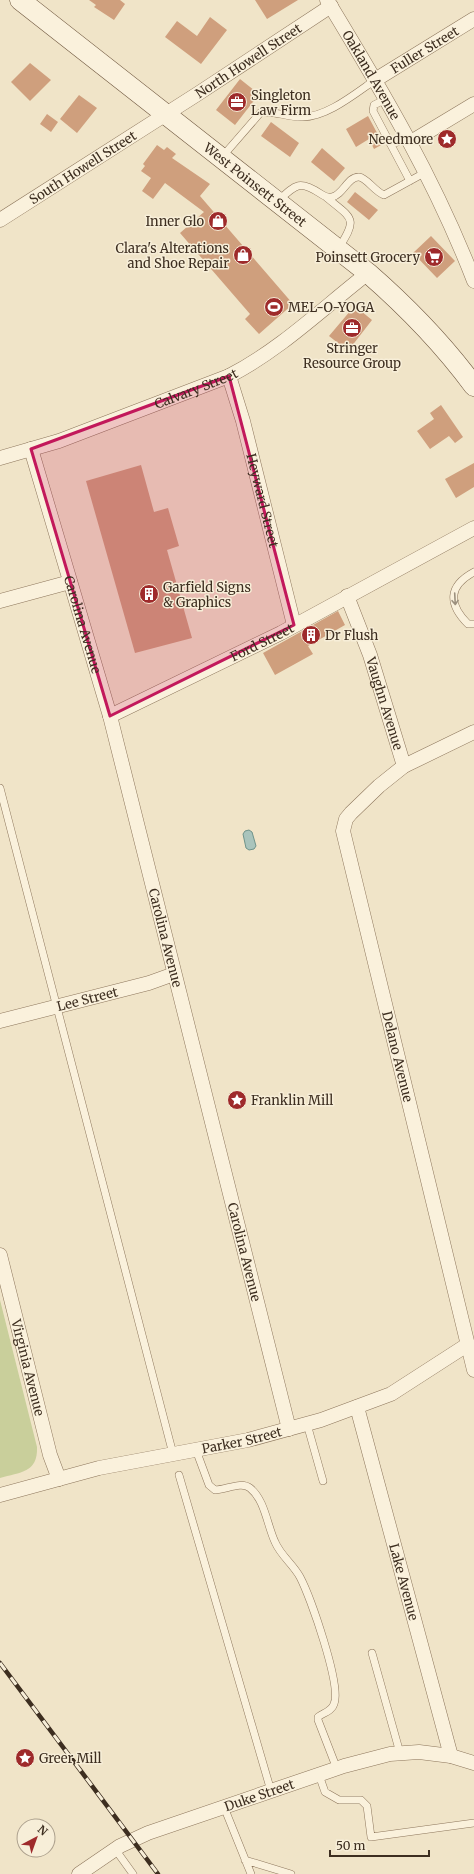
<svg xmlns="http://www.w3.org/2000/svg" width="474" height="1874" font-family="Merriweather,serif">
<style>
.green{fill:#c9cf9b}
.water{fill:#a9c4bc;stroke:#6f938a}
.building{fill:#cf9f7d}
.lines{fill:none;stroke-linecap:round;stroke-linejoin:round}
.service-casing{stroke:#8d765c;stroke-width:8}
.minor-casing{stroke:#8d765c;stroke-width:15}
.secondary-casing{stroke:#6f573f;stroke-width:21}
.service{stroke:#faf1dc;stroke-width:7}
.minor{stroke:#faf1dc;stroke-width:14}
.secondary{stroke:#faf1dc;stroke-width:20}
.rail-casing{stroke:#3d2e20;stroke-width:4.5}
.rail{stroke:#f7eed8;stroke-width:3;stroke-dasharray:9;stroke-linecap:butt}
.oneway{stroke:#9c907e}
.marked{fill:#c2185b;fill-opacity:0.2;stroke:#c2185b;stroke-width:3;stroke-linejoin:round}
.labels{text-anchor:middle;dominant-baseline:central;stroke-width:3;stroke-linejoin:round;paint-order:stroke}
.street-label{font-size:13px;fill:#3d2e20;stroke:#f7eed8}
.poi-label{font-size:13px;fill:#3d2e20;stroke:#f7eed8;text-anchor:start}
</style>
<rect width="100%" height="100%" fill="#f0e4c8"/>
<path class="green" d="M0,1300L37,1447C38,1473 20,1472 0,1478Z"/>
<path class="water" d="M249,830L252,832L256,846L254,849L249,850L246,848L243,834L245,831Z"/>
<path class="building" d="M89,0H120L125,4L114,20L94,7L96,5Z
M255,0H298L267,19Z
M210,17L227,30L201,64L165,37L177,21L197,36Z
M30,63L51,80L30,101L11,82Z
M240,79L259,94L235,125L216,110Z
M79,95L97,108L77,133L60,119Z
M47,114L58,122L51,132L40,124Z
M368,116L383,144L374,149L369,139L356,147L346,129Z
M271,122L299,143L290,157L261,136Z
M157,145L164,150L167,147L176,154L172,158L210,184L200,196L293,304L259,334L245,319L250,314L180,233L204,212L165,183L153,199L142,191L151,178L141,171L145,166L143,164Z
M322,148L345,168L334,181L311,162Z
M355,192L378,210L369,220L347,202Z
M431,236L455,261L437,278L413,253Z
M356,307L372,320L348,351L329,336L351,310L352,311Z
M441,405L463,437L455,443L449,436L430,449L417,431L434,419L430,413Z
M474,463V487L456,498L445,479Z
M141,465L154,512L168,508L179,546L167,550L192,638L135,653L86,481Z
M338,611L345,625L308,646L313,654L275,675L263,653Z"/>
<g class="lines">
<g class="service-casing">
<path id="service" d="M386,99L374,105L373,111L410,181
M391,145L408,137
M222,157L261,112C274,111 288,117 301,117C326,118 356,93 375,80
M326,197C352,219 359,217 338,249
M279,200C296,184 300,180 321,194C324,196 328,198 332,197C343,195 348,176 359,177C367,178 374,191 384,195L426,172
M474,572C448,586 448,604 468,624H474
M0,788L173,1454
M307,1424L323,1481
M196,1450L209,1485L215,1490C226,1490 241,1481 250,1488C265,1500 267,1525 275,1542C281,1556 293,1564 300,1577C310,1596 342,1686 334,1704C332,1711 323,1713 318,1717V1720L337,1769
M179,1475L271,1791
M372,1653L400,1753
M319,1775L325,1792L339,1800H361L367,1806L371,1837L474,1823
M224,1807L251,1874
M115,1849L133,1874
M245,1860L291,1874"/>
</g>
<g class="minor-casing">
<g id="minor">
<path id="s1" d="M327,0C383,92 435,180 474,281"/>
<path id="s2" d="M375,80L474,19"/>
<path d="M411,142L474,104"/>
<path id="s3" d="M0,220L199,93L331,6"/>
<path id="s4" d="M229,376L243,421L294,625"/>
<path id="s5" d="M31,449L110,716L289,1429"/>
<path id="s6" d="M0,458L59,441L229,376C280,350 323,308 368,273"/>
<path id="s7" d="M347,596L370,655L404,766"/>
<path d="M0,601L70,582"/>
<path id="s8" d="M110,716L281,633L474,528"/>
<path id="s9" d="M474,732L404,766L379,786L351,813L346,819L343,831L474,1370"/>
<path id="s10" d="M0,1021L149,983L174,974"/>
<path id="s11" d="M0,1255L50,1455L59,1479"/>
<path id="s12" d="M357,1407L451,1756"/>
<path id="s13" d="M0,1495L99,1468L248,1440L321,1420L391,1394L467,1345"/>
<path id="s14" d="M79,1874L120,1846L148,1833L344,1766L390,1754L419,1752L451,1756L474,1763"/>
</g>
</g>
<g class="secondary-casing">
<g id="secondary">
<path id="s15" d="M20,0L368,273C407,307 443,344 474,386"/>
</g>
</g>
<use href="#service" class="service"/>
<use href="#minor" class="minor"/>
<use href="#secondary" class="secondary"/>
<g class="rail-casing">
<path id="rail" d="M0,1663L158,1874"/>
</g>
<use href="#rail" class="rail"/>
</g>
<defs><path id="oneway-shaft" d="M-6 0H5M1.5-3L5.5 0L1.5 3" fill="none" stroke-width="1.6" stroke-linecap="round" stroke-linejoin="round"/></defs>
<use class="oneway" href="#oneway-shaft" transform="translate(455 599) rotate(87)"/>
<path class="marked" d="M229,376L294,625L110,716L31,449Z"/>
<defs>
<g id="office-disc" transform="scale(1)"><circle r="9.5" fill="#9e2a2b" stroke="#f7eed8"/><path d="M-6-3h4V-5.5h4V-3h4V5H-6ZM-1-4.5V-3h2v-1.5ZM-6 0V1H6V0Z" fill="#fff"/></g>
<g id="sight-disc" transform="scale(1)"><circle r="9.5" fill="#9e2a2b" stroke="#f7eed8"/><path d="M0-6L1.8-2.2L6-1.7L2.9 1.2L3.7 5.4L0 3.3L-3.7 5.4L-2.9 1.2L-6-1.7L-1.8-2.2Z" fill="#fff"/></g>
<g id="shop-disc" transform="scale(1)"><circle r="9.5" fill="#9e2a2b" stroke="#f7eed8"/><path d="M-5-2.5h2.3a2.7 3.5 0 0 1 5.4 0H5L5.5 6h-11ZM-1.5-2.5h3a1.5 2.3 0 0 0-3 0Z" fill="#fff"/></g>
<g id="supermarket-disc" transform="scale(1)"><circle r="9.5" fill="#9e2a2b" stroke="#f7eed8"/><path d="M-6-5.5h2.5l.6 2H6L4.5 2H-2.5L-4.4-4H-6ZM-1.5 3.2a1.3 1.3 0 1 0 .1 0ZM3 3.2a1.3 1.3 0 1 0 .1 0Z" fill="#fff"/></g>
<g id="stadium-disc" transform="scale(1)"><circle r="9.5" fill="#9e2a2b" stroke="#f7eed8"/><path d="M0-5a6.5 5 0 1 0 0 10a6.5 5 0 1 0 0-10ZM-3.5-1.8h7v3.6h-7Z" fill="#fff"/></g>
<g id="building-disc" transform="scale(1)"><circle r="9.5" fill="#9e2a2b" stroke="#f7eed8"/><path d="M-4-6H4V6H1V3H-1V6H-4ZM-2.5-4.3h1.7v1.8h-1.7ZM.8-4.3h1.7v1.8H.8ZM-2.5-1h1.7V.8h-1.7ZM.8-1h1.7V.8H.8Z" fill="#fff"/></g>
</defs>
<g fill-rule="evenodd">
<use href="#office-disc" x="237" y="102"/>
<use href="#sight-disc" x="447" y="139"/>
<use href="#shop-disc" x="218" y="221"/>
<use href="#shop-disc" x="243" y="255"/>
<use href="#supermarket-disc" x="434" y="257"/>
<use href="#stadium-disc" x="274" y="307"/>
<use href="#office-disc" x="352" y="328"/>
<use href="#building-disc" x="149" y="594"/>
<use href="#building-disc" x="311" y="635"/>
<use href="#sight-disc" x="237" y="1100"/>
<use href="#sight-disc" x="25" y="1758"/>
</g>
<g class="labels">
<g class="street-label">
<text stroke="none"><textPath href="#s2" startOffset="58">Fuller Street</textPath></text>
<text stroke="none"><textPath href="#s3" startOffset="295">North Howell Street</textPath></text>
<text stroke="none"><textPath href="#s1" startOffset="87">Oakland Avenue</textPath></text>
<text stroke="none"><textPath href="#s3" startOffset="98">South Howell Street</textPath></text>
<text stroke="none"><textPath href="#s15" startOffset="299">West Poinsett Street</textPath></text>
<text stroke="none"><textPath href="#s6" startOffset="208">Calvary Street</textPath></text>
<text stroke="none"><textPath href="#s4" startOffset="129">Heyward Street</textPath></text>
<text stroke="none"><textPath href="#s5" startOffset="183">Carolina Avenue</textPath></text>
<text stroke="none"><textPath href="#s8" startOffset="169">Ford Street</textPath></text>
<text stroke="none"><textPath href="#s7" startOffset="114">Vaughn Avenue</textPath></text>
<text stroke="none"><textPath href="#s5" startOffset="507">Carolina Avenue</textPath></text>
<text stroke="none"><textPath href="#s10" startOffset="90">Lee Street</textPath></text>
<text stroke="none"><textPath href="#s9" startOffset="401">Delano Avenue</textPath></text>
<text stroke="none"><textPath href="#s5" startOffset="831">Carolina Avenue</textPath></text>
<text stroke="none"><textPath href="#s11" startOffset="116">Virginia Avenue</textPath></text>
<text stroke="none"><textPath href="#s13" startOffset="248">Parker Street</textPath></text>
<text stroke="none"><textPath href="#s12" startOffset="181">Lake Avenue</textPath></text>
<text stroke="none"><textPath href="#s14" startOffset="198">Duke Street</textPath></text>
</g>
<g class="poi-label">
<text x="251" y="95">Singleton<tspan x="251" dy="15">Law Firm</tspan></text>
<text x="433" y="139" text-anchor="end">Needmore</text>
<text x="204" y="221" text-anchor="end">Inner Glo</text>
<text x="229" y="248" text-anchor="end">Clara's Alterations<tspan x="229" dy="15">and Shoe Repair</tspan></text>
<text x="420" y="257" text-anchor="end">Poinsett Grocery</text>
<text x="288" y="307">MEL-O-YOGA</text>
<text x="352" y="348" text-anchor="middle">Stringer<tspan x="352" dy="15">Resource Group</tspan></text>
<text x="163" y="587">Garfield Signs<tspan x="163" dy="15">&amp; Graphics</tspan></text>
<text x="325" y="635">Dr Flush</text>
<text x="251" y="1100">Franklin Mill</text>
<text x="39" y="1758">Greer Mill</text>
</g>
</g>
<g transform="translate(36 1838) rotate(41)"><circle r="19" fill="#f7eed8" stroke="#ada18e"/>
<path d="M0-3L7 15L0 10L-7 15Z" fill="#9e2a2b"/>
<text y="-6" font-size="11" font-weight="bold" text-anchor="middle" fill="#3d2e20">N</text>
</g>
<path d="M330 1850v6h99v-6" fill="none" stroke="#3d2e20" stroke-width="2"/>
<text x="336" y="1850" font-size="12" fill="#3d2e20" stroke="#f7eed8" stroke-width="3" paint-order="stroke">50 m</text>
</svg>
